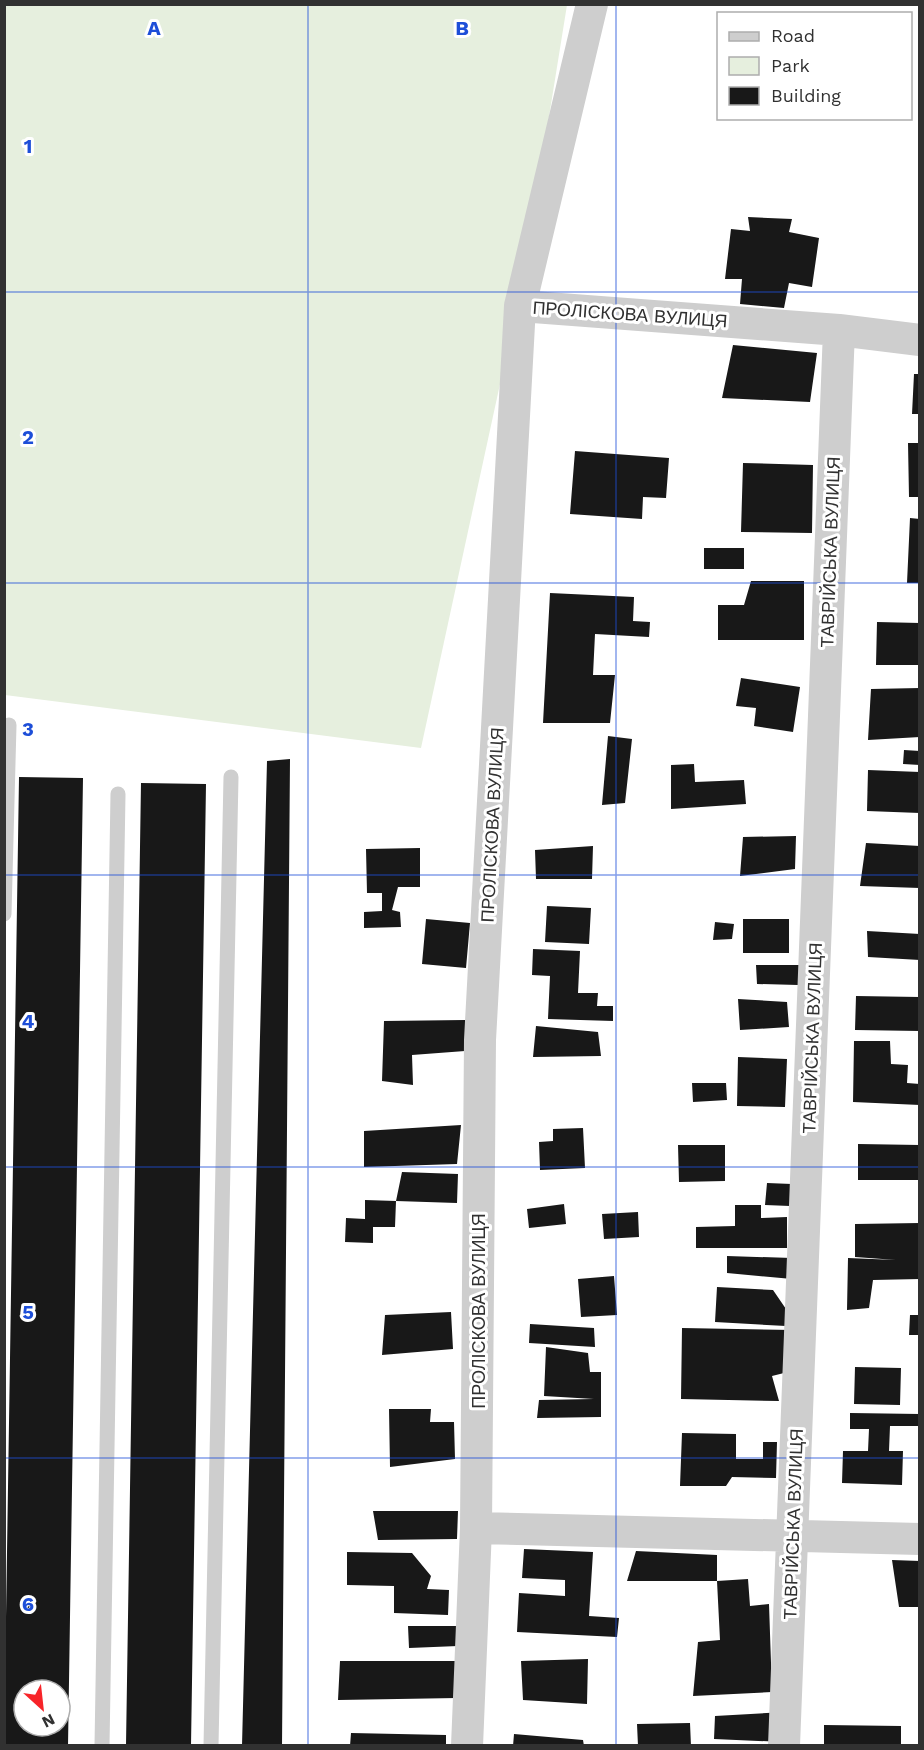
<svg xmlns="http://www.w3.org/2000/svg" width="924" height="1750" font-family="'Work Sans',sans-serif">
<style>
.green{fill:#e6efde}
.building{fill:#181818;fill-rule:evenodd}
.lines{fill:none;stroke-linecap:round;stroke-linejoin:round}
.service{stroke:#cecece;stroke-width:15}
.minor{stroke:#cecece;stroke-width:32}
.grid{fill:none;stroke:#1d4ed8;stroke-width:1.5;stroke-opacity:0.55}
.labels{text-anchor:middle;dominant-baseline:central;stroke-width:6;stroke-linejoin:round;paint-order:stroke}
.street-label{font-size:18px;fill:#313131;stroke:#fff}
.grid-label{font-size:20px;text-anchor:middle;font-weight:bold;fill:#1d4ed8;stroke:#fff;stroke-width:6;stroke-linejoin:round;paint-order:stroke}
</style>
<rect width="100%" height="100%" fill="#fff"/>
<path class="green" d="M4,5H567L523,278L421,748L5,695Z"/>
<path class="building" d="M748,217L792,219L789,232L819,238L812,287L789,283L784,308L740,304L742,279H725L731,229L750,231Z
M733,345L817,353L810,402L722,398Z
M914,374H920V414H912Z
M908,443H920V497H909Z
M575,451L669,458L666,498L643,497L642,519L570,514Z
M743,463L813,465L812,533L741,532Z
M910,518L920,519V583H907Z
M704,548H744V569H704Z
M751,581H804V640H718V605H744Z
M550,593L634,597L633,621L650,622L649,637L595,634L593,675H615L610,723H543Z
M877,622L920,623V665H876Z
M741,678L800,687L793,732L754,726L756,708L736,706Z
M920,688V737L868,740L871,689Z
M608,736L632,739L625,803L602,805Z
M904,750L920,751V765L903,764Z
M290,759L282,1746H242L267,761Z
M694,764L695,782L744,780L746,804L671,809V765Z
M868,770L920,772V813L867,811Z
M19,777L83,778L68,1746H4ZM24,1690H60V1726H24Z
M141,783L206,784L191,1746H126Z
M796,836L795,869L740,876L743,837Z
M866,843L920,846V888L860,886Z
M593,846L592,879H536L535,850Z
M420,848V887H398L392,910L400,912L401,927L364,928V912L382,911V893H367L366,849Z
M547,906L591,908L589,944L545,942Z
M426,919L470,923L466,968L422,964Z
M743,919H789V953H743Z
M715,922L734,924L732,939L713,940Z
M867,931L920,934V960L868,957Z
M533,949L580,951L578,993H598L597,1006H613V1021L548,1019L550,976L532,975Z
M756,965H800L798,985L757,984Z
M856,996L920,997V1031L855,1030Z
M738,999L787,1002L789,1027L740,1030Z
M465,1020V1051L412,1055L413,1085L382,1081L384,1021Z
M536,1026L598,1032L601,1056L533,1057Z
M854,1041H890L891,1064L908,1065L907,1083L920,1084V1105L853,1102Z
M738,1057L787,1059L785,1107L737,1106Z
M692,1083H726L727,1100L693,1102Z
M461,1125L457,1164L364,1167V1131Z
M583,1128L585,1168L540,1170L539,1142L553,1141V1129Z
M858,1144L920,1145V1180H858Z
M678,1145H725V1181L679,1182Z
M402,1172L458,1174L457,1203L396,1201Z
M767,1183L792,1184L790,1206L765,1205Z
M365,1200L396,1201L395,1227H373V1243L345,1242L346,1218L365,1219Z
M564,1204L566,1224L529,1228L527,1209Z
M735,1205H761V1218L787,1217V1248H696V1227L735,1226Z
M638,1212L639,1237L604,1239L602,1214Z
M920,1223V1279L873,1280L869,1308L847,1310L848,1258L896,1260L855,1257V1224Z
M727,1256L792,1258V1279L727,1273Z
M614,1276L617,1315L581,1317L578,1279Z
M717,1287L773,1290L786,1309V1326L715,1322Z
M451,1312L453,1349L382,1355L385,1315Z
M910,1315H920V1335H909Z
M530,1324L594,1328L595,1347L529,1343Z
M682,1328L793,1330L792,1371L772,1376L779,1401L681,1399Z
M546,1347L588,1353L590,1372H601V1417L537,1418L539,1400L594,1399L544,1396Z
M855,1367L901,1368L900,1405L854,1404Z
M389,1409H431L430,1422H454L455,1459L390,1467Z
M850,1413L920,1414V1426H890L889,1451H903L902,1485L842,1483L843,1451H868L869,1429H850Z
M682,1433L736,1434V1459H763V1442H777L776,1478L732,1477L726,1486H680Z
M373,1511H458L457,1539L378,1540Z
M524,1549L593,1552L589,1616L619,1618L617,1637L517,1632L519,1593L565,1596V1580L522,1578Z
M636,1551L717,1555V1581H627Z
M347,1552L412,1553L431,1576L427,1589L449,1590L448,1615L394,1613V1586L347,1585Z
M892,1560L920,1561V1607H899Z
M748,1579L750,1606L769,1604L772,1692L693,1696L698,1642L720,1640L717,1581Z
M408,1626H456L458,1646L409,1648Z
M588,1659L587,1704L523,1700L521,1661Z
M340,1661H455L457,1698L338,1700Z
M785,1712L784,1742L714,1739L715,1716Z
M690,1723L691,1746H638L637,1724Z
M824,1725L901,1726V1746H824Z
M351,1733L446,1735V1746H350Z
M514,1734L583,1740L584,1746H513Z"/>
<g class="lines">
<path class="service" d="M4,914L9,725
M102,1746L118,794
M211,1746L231,777"/>
<path class="minor" d="M520,306L839,330L920,340
M476,1528L920,1539
M467,1746L476,1528L480,1040L520,306L592,4
M784,1746L839,330"/>
</g>
<path class="grid" d="M308,4V1746M616,4V1746M4,292H920M4,583H920M4,875H920M4,1167H920M4,1458H920"/>
<g class="labels">
<g class="street-label">
<text transform="translate(630 314) rotate(4)">ПРОЛІСКОВА ВУЛИЦЯ</text>
<text transform="translate(830 552) rotate(-88)">ТАВРІЙСЬКА ВУЛИЦЯ</text>
<text transform="translate(492 825) rotate(-87)">ПРОЛІСКОВА ВУЛИЦЯ</text>
<text transform="translate(812 1038) rotate(-88)">ТАВРІЙСЬКА ВУЛИЦЯ</text>
<text transform="translate(478 1311) rotate(-90)">ПРОЛІСКОВА ВУЛИЦЯ</text>
<text transform="translate(793 1524) rotate(-88)">ТАВРІЙСЬКА ВУЛИЦЯ</text>
</g>
</g>
<g class="grid-label">
<text x="154" y="35">A</text>
<text x="462" y="35">B</text>
<text x="28" y="153">1</text>
<text x="28" y="444">2</text>
<text x="28" y="736">3</text>
<text x="28" y="1028">4</text>
<text x="28" y="1319">5</text>
<text x="28" y="1611">6</text>
</g>
<rect width="924" height="1750" fill="none" stroke="#313131" stroke-width="12"/>
<rect x="717" y="12" width="195" height="108" fill="#ffffff" stroke="#adadad" stroke-width="1.5"/>
<rect x="729" y="32" width="30" height="9" fill="#cecece" stroke="#adadad" stroke-width="1.5"/>
<text x="771" y="42" font-size="18" fill="#313131">Road</text>
<rect x="729" y="57" width="30" height="18" fill="#e6efde" stroke="#adadad" stroke-width="1.5"/>
<text x="771" y="72" font-size="18" fill="#313131">Park</text>
<rect x="729" y="87" width="30" height="18" fill="#181818" stroke="#adadad" stroke-width="1.5"/>
<text x="771" y="102" font-size="18" fill="#313131">Building</text>
<g transform="translate(42 1708) rotate(153)"><circle r="28" fill="#ffffff" stroke="#adadad" stroke-width="1.5"/>
<path d="M0-4.5L10 22L0 15L-10 22Z" fill="#f72429"/>
<text y="-9" font-size="16" font-weight="bold" text-anchor="middle" fill="#313131">N</text>
</g>
</svg>
